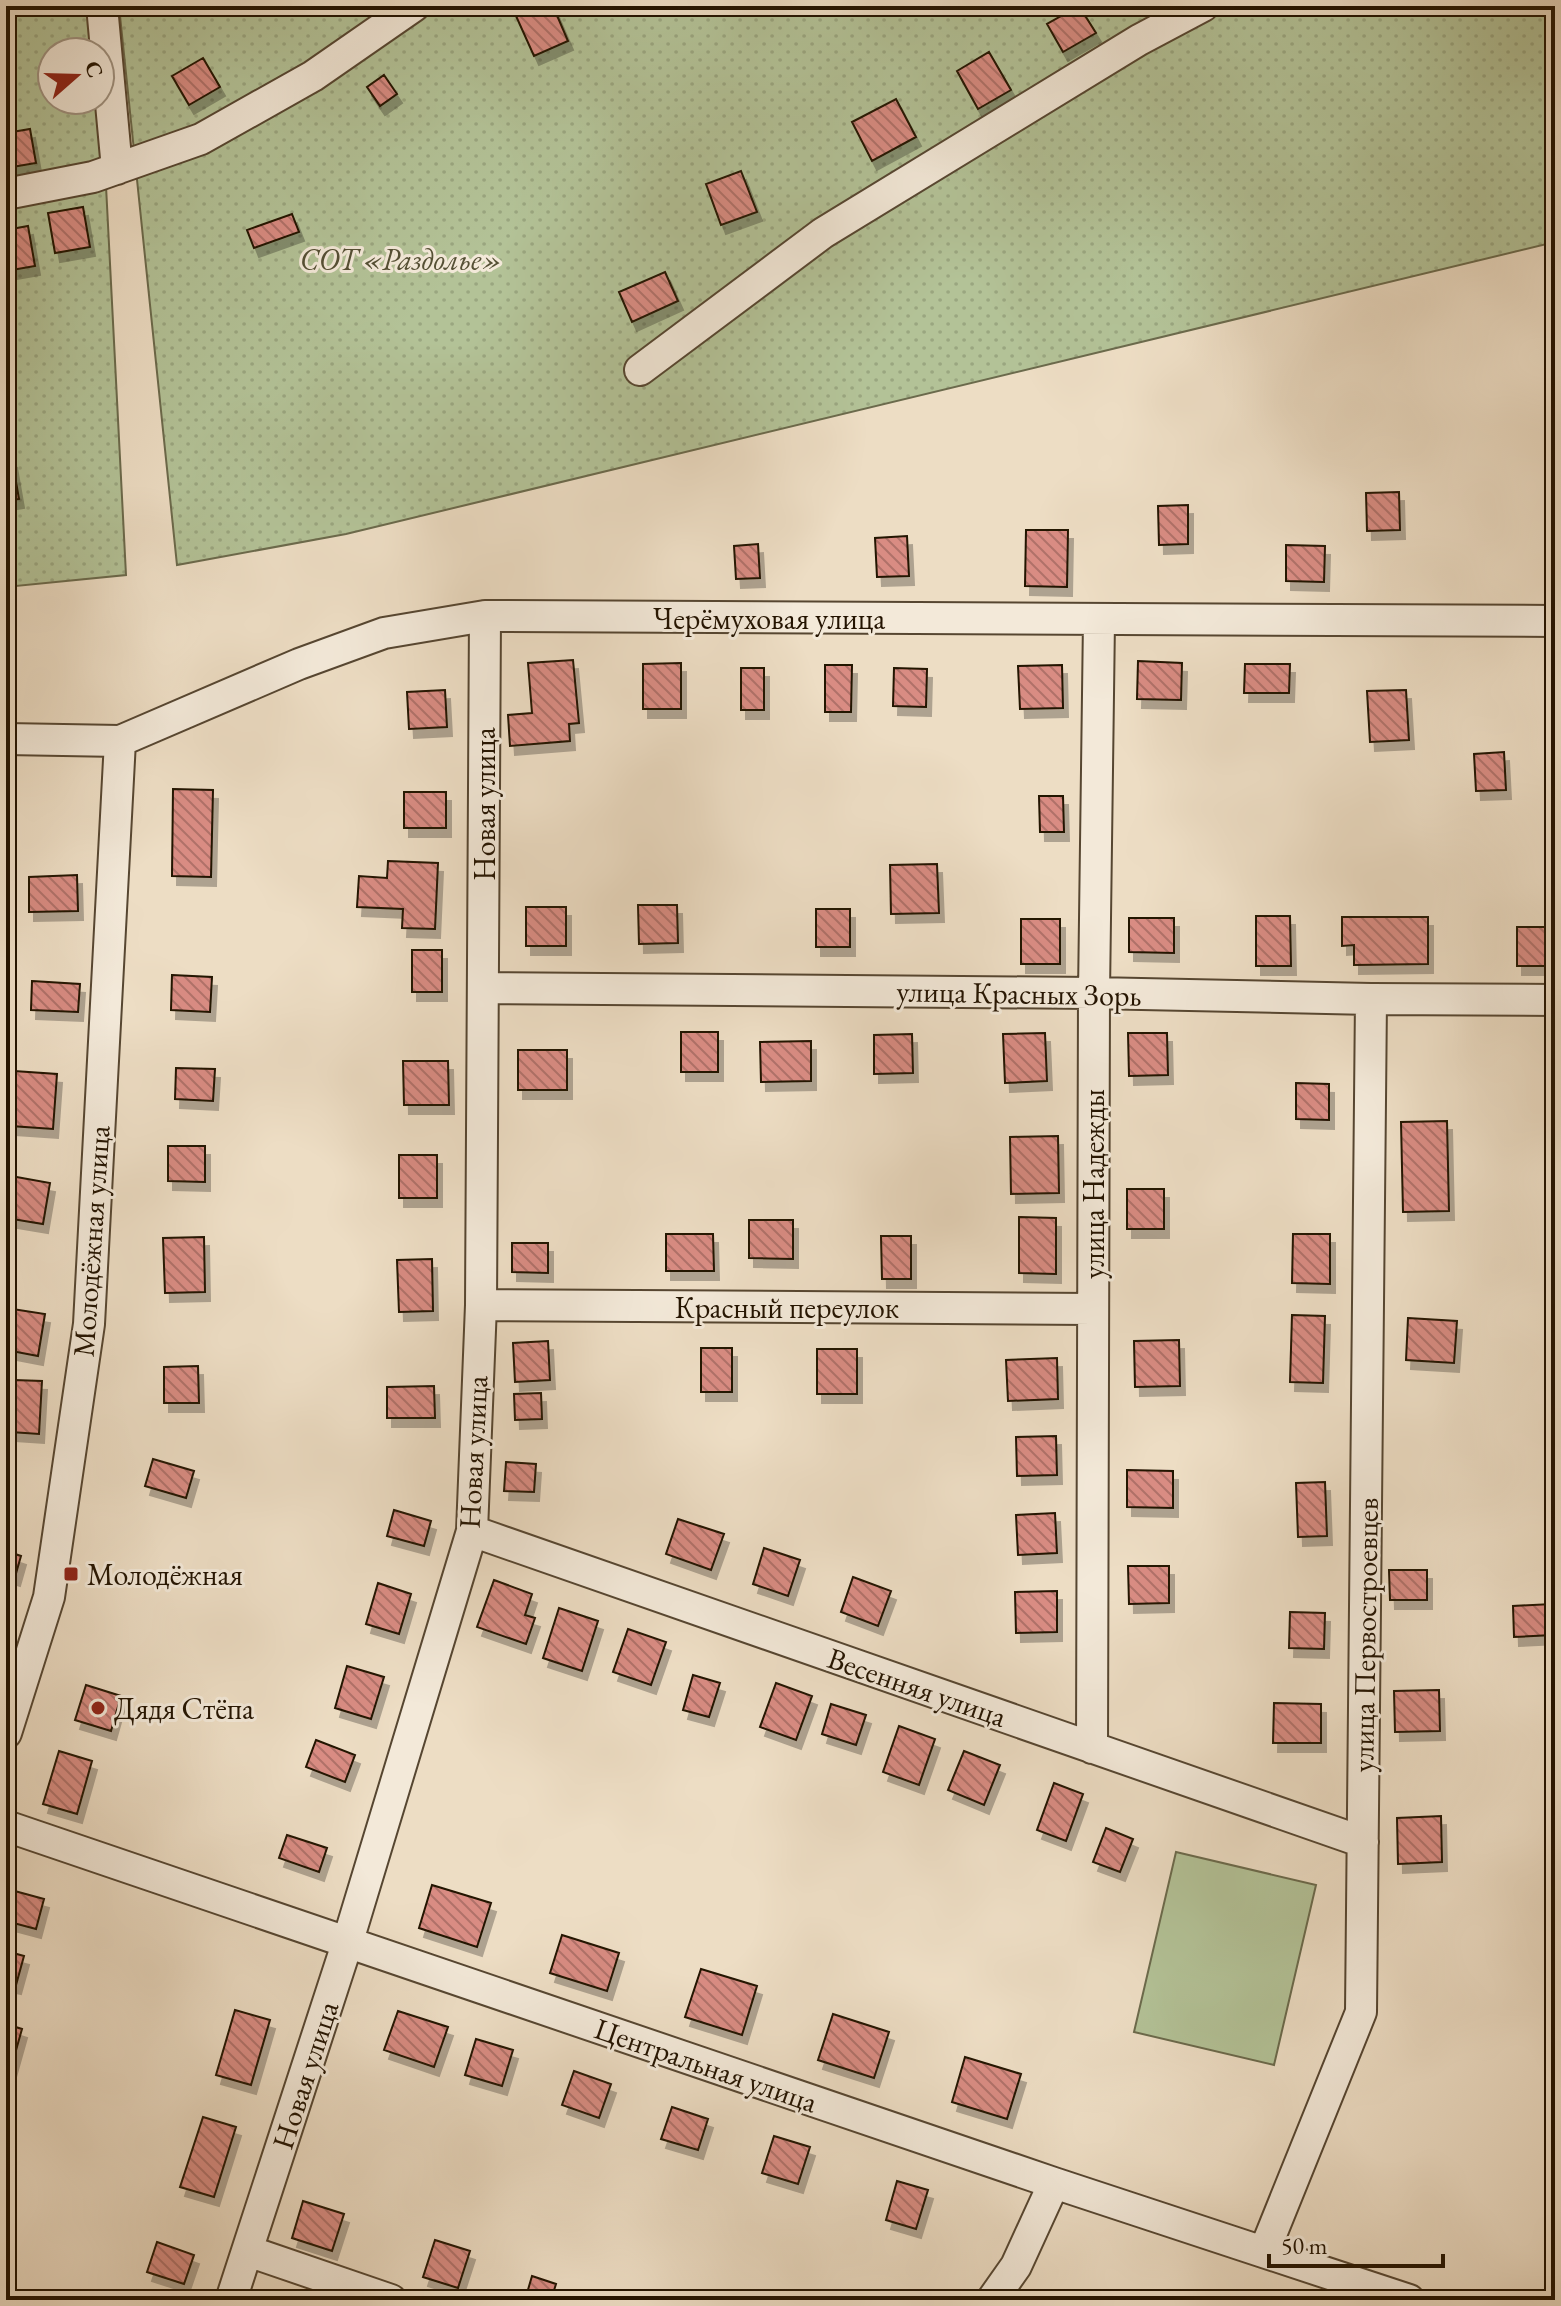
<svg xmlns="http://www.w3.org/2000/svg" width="1561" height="2306" font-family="'EB Garamond',serif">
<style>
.garden{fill:url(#garden-dots);stroke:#6b6a4c;stroke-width:2}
.pitch{fill:#b3c297;stroke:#6b6a4c;stroke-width:2}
.building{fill:url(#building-back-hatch);stroke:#231300;stroke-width:2;filter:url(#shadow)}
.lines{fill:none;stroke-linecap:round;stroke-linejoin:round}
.minor-casing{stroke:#564631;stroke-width:34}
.minor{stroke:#f3e9d9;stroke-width:30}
.poi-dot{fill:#8f2418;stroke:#f3e9d9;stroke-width:3}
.labels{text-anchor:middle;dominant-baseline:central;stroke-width:6;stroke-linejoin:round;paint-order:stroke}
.park-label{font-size:30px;font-style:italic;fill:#555035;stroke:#f3e9d9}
.street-label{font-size:30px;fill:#231300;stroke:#f3e9d9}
.poi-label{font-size:30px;fill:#231300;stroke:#f3e9d9;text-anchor:start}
</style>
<defs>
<pattern id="garden-dots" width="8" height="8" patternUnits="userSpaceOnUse" patternTransform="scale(2)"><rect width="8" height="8" fill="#b3c297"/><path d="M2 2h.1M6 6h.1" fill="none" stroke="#9aa680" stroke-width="1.8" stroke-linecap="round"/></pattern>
<pattern id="building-back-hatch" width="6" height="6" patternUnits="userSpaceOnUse" patternTransform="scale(2)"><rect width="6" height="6" fill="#d98c83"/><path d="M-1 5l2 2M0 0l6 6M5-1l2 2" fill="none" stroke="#b07169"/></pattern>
<filter id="shadow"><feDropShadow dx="5" dy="9" stdDeviation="0" flood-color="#0004"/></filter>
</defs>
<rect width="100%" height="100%" fill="#edddc4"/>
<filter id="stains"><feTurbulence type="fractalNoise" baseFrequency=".0025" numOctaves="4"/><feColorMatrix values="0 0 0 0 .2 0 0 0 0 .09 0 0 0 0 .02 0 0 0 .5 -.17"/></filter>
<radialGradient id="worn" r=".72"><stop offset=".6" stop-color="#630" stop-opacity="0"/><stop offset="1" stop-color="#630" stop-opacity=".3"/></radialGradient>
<path class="garden" d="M6,6H90L94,52H52V100H98L106,186L126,575L6,587Z
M119,6H1555V242L346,534L177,565Z"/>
<path class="pitch" d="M1176,1852L1316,1885L1274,2065L1134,2032Z"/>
<path class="building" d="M539,6H553L568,41L534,56L516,16Z
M1079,6L1096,33L1063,52L1047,24Z
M989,52L1011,90L978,109L957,71Z
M203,58L220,87L189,105L172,76Z
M384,75L397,94L380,106L367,87Z
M896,99L916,137L872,161L852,122Z
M30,129L36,163L6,168V133Z
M741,171L757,212L721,225L706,184Z
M83,207L90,247L55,253L48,213Z
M292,214L299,232L254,248L247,230Z
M28,226L35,266L6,271V230Z
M665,272L678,301L632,322L619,292Z
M12,459L19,499L6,501V460Z
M1399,492L1400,530L1367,531L1366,493Z
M1188,505V544L1159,545L1158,506Z
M1026,530H1068L1067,587L1025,586Z
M907,536L909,576L877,577L875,538Z
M758,544L760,578L736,579L734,546Z
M1286,545L1325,546L1324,582L1286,581Z
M573,660L579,723L569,724L570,741L510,746L508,715L532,713L528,663Z
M1138,661L1182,663L1181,700L1137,699Z
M681,663V709H643V664Z
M1245,664H1290L1289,693H1244Z
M825,665H852L851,712H825Z
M1062,665L1063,708L1020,709L1018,666Z
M741,668H764V710H741Z
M894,668L927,669L926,707L893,706Z
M445,690L447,727L409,729L407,692Z
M1406,690L1409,740L1370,742L1367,691Z
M1504,752L1506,790L1476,791L1474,754Z
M173,789L213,790L211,877L172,876Z
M404,792H446V828H404Z
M1039,796H1063L1064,832H1040Z
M388,861L438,863L435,929L402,928L403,909L357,907L359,876L387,878Z
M937,864L939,913L891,914L890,865Z
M77,875L78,911L29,912V877Z
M638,905H677L678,943L639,944Z
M526,907H566V946H526Z
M816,909H850V947H816Z
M1256,916H1290L1291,966H1256Z
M1342,917H1428V964L1354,965V945L1342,946Z
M1129,918H1174V953L1129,952Z
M1021,919H1060V964H1021Z
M1517,927H1550L1551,966H1517Z
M412,950H442V992H412Z
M172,975L212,977L210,1012L171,1010Z
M32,981L80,984L78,1012L31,1010Z
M681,1032H718V1072H681Z
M1045,1033L1047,1081L1005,1083L1003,1034Z
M1128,1033H1167L1168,1075L1129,1076Z
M912,1034L913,1073L874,1074V1035Z
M811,1041V1081L761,1082L760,1042Z
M518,1050H567V1090H518Z
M403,1061H448L449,1105H404Z
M176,1068L215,1069L213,1101L175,1099Z
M14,1071L57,1074L53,1129L11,1126Z
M1296,1083L1329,1084V1120L1296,1119Z
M1447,1121L1449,1211L1403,1212L1401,1122Z
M1058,1136L1059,1193L1011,1194L1010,1137Z
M168,1146H205V1182L168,1181Z
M399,1155H437V1198H399Z
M11,1176L50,1183L43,1224L6,1218Z
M1127,1189H1164V1229H1127Z
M1019,1217L1056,1218V1274L1019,1273Z
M749,1220H793V1259L749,1258Z
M666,1234H713L714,1271H666Z
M1293,1234H1330V1284L1292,1283Z
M881,1236H911V1279H882Z
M204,1237L205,1292L165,1293L163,1238Z
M512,1243H548V1273L512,1272Z
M432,1259L433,1311L399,1312L397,1260Z
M6,1308L45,1314L38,1356L6,1350Z
M1292,1315L1325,1316L1323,1383L1290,1382Z
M1408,1318L1457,1321L1454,1363L1406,1360Z
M1179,1340L1180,1386L1135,1387L1134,1341Z
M548,1341L550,1380L515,1382L513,1343Z
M701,1348H732V1392H701Z
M817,1349H857V1394H817Z
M1057,1358L1058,1399L1008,1401L1006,1360Z
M198,1366L199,1403H164V1367Z
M14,1380L42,1381L39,1434L11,1432Z
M434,1386L435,1418H387V1387Z
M541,1393L542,1419L515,1420L514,1394Z
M1056,1436L1057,1475L1017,1476L1016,1437Z
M153,1459L194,1471L186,1498L145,1486Z
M506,1462L536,1464L534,1492L504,1491Z
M1127,1470L1173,1471V1508L1127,1507Z
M1325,1482L1327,1536L1298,1537L1296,1483Z
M394,1510L431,1521L424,1546L387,1536Z
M1055,1513L1057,1553L1018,1555L1016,1515Z
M678,1519L724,1534L711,1570L666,1554Z
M764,1548L800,1560L788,1596L753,1584Z
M6,1551L21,1556L15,1577L6,1574Z
M1128,1566H1169V1603L1129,1604Z
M1389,1570H1427V1600H1390Z
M853,1577L891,1591L878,1626L841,1612Z
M494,1580L532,1594L525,1615L535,1618L526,1644L477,1627Z
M378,1583L411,1594L399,1634L366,1624Z
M1057,1591V1632L1016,1633L1015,1592Z
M1552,1604L1553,1635L1514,1637L1513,1606Z
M559,1608L598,1621L582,1671L543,1658Z
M1290,1612L1325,1613L1324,1649L1289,1648Z
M628,1629L666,1642L651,1685L613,1672Z
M347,1666L384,1677L371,1719L335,1708Z
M693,1675L720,1683L709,1717L683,1710Z
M776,1683L812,1696L796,1740L760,1727Z
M86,1685L121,1696L111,1731L75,1720Z
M1439,1690L1440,1731L1395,1732L1394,1691Z
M1274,1703L1321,1704V1743H1273Z
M831,1704L866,1715L856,1745L822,1734Z
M899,1726L935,1739L919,1785L883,1772Z
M316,1740L355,1755L345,1782L306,1767Z
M59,1751L92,1761L77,1814L43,1804Z
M964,1751L1000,1765L984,1805L948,1790Z
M1054,1783L1083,1794L1066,1841L1037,1830Z
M1441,1816L1442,1862L1398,1864L1397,1818Z
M1106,1828L1133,1839L1120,1872L1093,1862Z
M287,1835L327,1848L319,1872L279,1858Z
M432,1885L491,1903L477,1947L419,1928Z
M11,1890L44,1899L36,1929L6,1921Z
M562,1935L619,1953L607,1991L550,1973Z
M6,1951L24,1956L16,1985L6,1983Z
M701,1969L757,1986L742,2035L685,2017Z
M235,2010L270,2020L251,2085L216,2075Z
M398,2011L448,2027L434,2067L384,2050Z
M833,2014L889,2032L874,2078L818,2060Z
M6,2024L22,2029L6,2086Z
M476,2039L513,2050L502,2086L465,2075Z
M965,2057L1021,2074L1007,2119L952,2102Z
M574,2071L611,2084L599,2118L562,2105Z
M672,2107L708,2119L698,2150L661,2139Z
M203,2117L236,2127L214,2197L180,2187Z
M774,2136L810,2147L798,2184L762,2173Z
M897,2181L928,2190L916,2229L886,2220Z
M303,2201L344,2214L332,2251L292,2238Z
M435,2240L470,2251L458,2288L423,2277Z
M157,2242L194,2255L184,2284L147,2272Z
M532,2276L556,2284L551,2300H525Z"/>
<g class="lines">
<g class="minor-casing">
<path id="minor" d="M102,6L117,169
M6,194L93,177L201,139L313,76L414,6
M640,370L823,233L1139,40L1203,6
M6,739L120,741L299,664L384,633L485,616L1555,621
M483,988L1094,993L1371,999L1555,1000
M481,1305L1092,1309
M472,1531L1363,1842
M6,1733L49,1597L89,1324L120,741
M1092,1748L1094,993L1099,620
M6,1826L1054,2183L1409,2300
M248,2251L391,2300
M1264,2252L1361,2012L1371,999
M231,2300L347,1944L472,1531L481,1305L485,616
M992,2300L1016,2266L1054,2183"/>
</g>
<use href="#minor" class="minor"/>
</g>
<g class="poi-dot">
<rect x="63" y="1566" width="16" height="16" rx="4"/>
<circle cx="98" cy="1708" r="8"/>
</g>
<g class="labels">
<g class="park-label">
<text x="401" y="259">СОТ «Раздолье»</text>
</g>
<g class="street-label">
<text x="769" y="618">Черёмуховая улица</text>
<text transform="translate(484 804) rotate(-90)">Новая улица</text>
<text transform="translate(1019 993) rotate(1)">улица Красных Зорь</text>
<text transform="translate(1093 1184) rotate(-90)">улица Надежды</text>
<text transform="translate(91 1241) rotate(-86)">Молодёжная улица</text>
<text x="787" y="1307">Красный переулок</text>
<text transform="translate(473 1452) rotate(-87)">Новая улица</text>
<text transform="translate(1365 1635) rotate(-89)">улица Первостроевцев</text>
<text transform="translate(917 1687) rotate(19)">Весенняя улица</text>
<text transform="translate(706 2065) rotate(19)">Центральная улица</text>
<text transform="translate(305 2075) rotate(-72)">Новая улица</text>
</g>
<g class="poi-label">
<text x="87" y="1574">Молодёжная</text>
<text x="114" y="1708">Дядя Стёпа</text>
</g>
</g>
<rect width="1561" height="2306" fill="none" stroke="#edddc4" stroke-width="32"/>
<rect x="8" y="8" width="1545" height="2290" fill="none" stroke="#231300" stroke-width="4"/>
<rect x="16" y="16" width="1529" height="2274" fill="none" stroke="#231300" stroke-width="2"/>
<g transform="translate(76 76) rotate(70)"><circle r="38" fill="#f3e9d9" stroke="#a09382" stroke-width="2"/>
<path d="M0-6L14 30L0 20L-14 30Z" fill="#8f2418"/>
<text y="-12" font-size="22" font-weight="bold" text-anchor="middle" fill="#231300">С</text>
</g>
<path d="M1269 2254v12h174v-12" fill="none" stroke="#231300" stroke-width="4"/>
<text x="1281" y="2254" font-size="24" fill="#231300" stroke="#f3e9d9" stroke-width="6" paint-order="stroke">50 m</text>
<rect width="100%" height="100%" filter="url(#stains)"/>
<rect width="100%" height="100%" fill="url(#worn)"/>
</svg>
